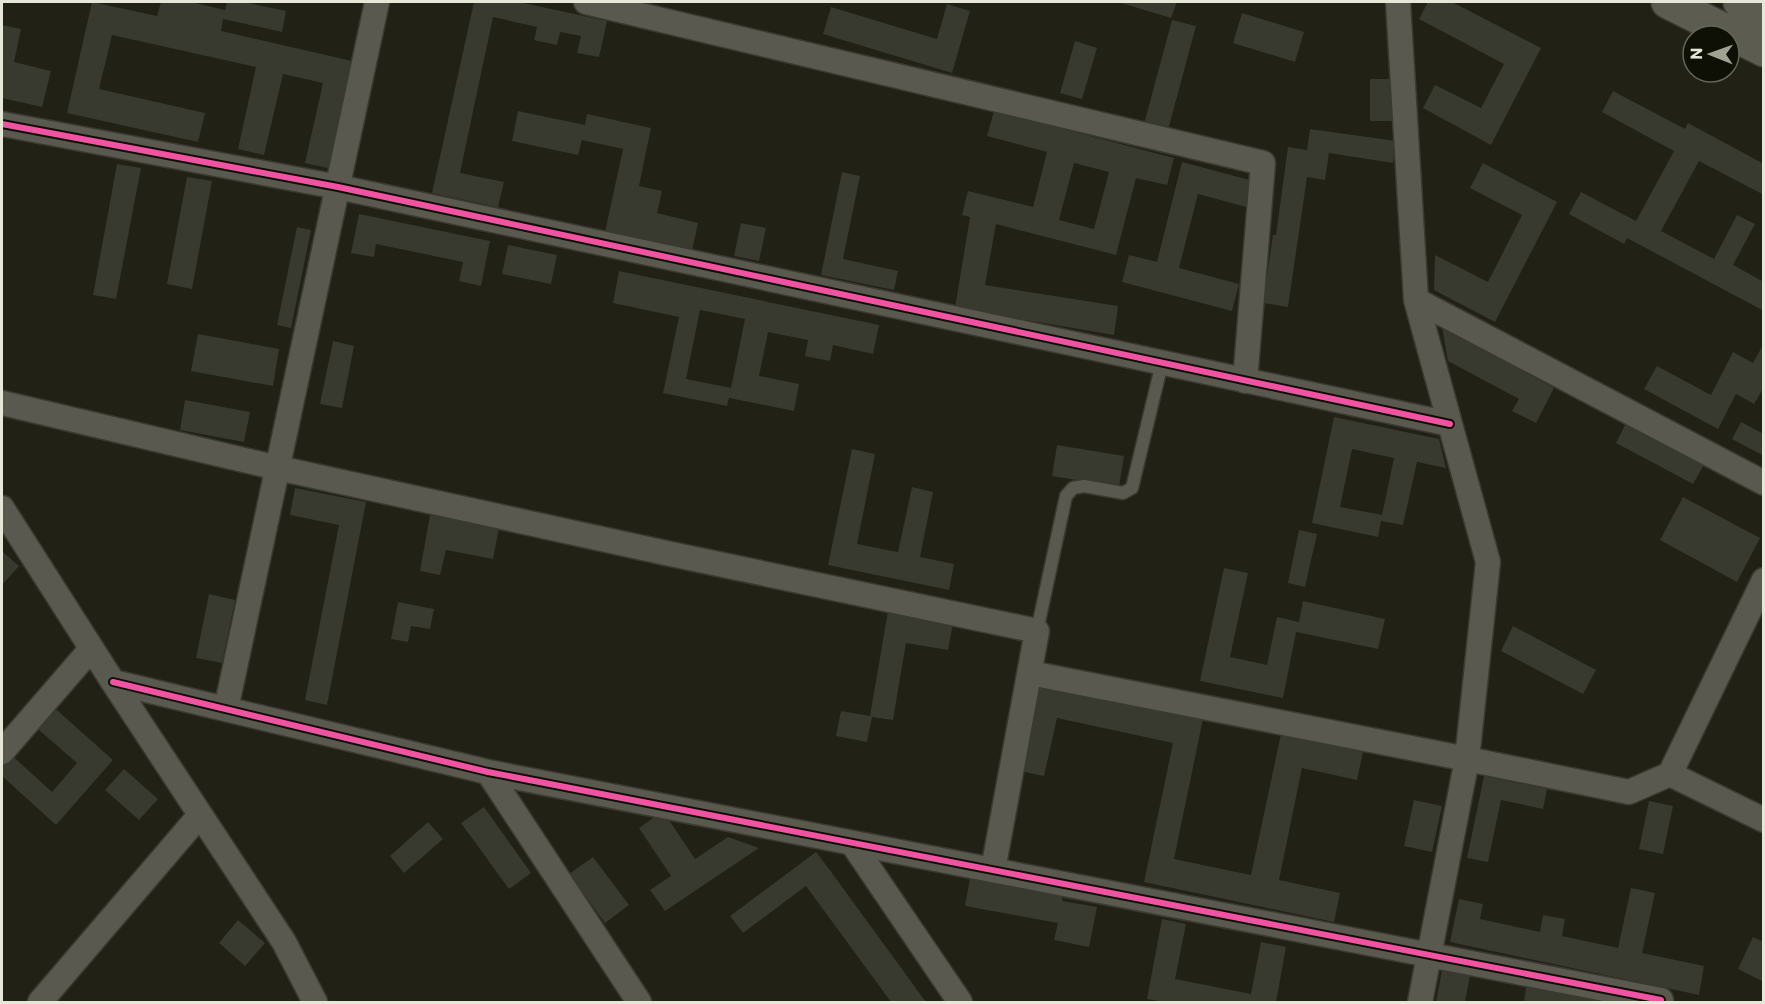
<svg xmlns="http://www.w3.org/2000/svg" width="1765" height="1004" font-family="Commissioner,sans-serif">
<style>
.building{fill:#38392f;fill-rule:evenodd}
.lines{fill:none;stroke-linecap:round;stroke-linejoin:round}
.lane-casing{stroke:#3a3a31;stroke-width:15}
.street-casing{stroke:#3a3a31;stroke-width:27}
.secondary-casing{stroke:#3a3a31;stroke-width:36}
.lane{stroke:#595950;stroke-width:12}
.street{stroke:#595950;stroke-width:24}
.secondary{stroke:#5c5d50;stroke-width:33}
.cycleway-casing{stroke:#0e0f05;stroke-width:10}
.cycleway{stroke:#f153a3;stroke-width:6}
</style>
<rect width="100%" height="100%" fill="#212115"/>
<path class="building" d="M92,2L157,16L161,2H191L225,10L227,2H244L286,11L282,32L223,19L221,31L356,62L332,169L305,163L323,83L283,74L264,155L238,149L256,67L112,35L99,89L205,113L198,142L67,113Z
M474,2H519L607,21L599,57L577,53L581,36L560,32L557,45L534,40L537,27L493,17L460,173L504,182L498,207L432,193Z
M1118,2H1177L1171,18Z
M1428,2H1452L1541,48L1491,145L1423,108L1435,85L1481,108L1504,64L1419,19Z
M947,4L970,11L952,73L823,34L831,7L937,39Z
M1242,13L1304,32L1295,62L1233,43Z
M1172,20L1196,26L1168,130L1144,124Z
M2,25L21,29L14,62L51,71L42,107L2,98Z
M1075,41L1097,48L1082,99L1060,93Z
M1370,79H1396L1397,121H1370Z
M1613,91L1685,129L1688,123L1764,164V195L1699,161L1661,231L1714,259L1737,215L1755,224L1733,265L1764,282V311L1627,238L1624,244L1569,214L1581,192L1636,221L1674,151L1602,112Z
M518,111L585,125L587,114L651,128L639,186L662,191L657,213L698,223L692,251L605,232L623,149L582,140L578,155L512,141Z
M994,111L1174,158L1167,185L1136,178L1116,255L996,224L985,285L1118,306L1114,335L955,308L970,217L962,215L968,191L1033,207L1047,152L987,136ZM1074,163L1109,172L1094,229L1059,220Z
M1310,129L1396,141L1393,163L1329,153L1325,180L1307,177L1288,307L1263,303L1273,235H1276L1288,147L1307,150Z
M1182,162L1257,182L1250,208L1198,194L1179,268L1239,284L1232,311L1122,282L1129,255L1157,262Z
M1483,163L1557,202L1495,322L1434,290L1435,255L1488,282L1522,215L1470,188Z
M117,164L141,168L116,299L93,295Z
M842,172L860,176L843,259L898,271L894,290L821,275Z
M187,177L212,181L192,289L167,284Z
M359,214L490,241L481,286L459,281L463,262L376,244L374,257L351,253Z
M741,223L766,228L759,261L734,256Z
M297,227L311,230L291,328L277,325Z
M508,245L557,255L551,284L502,274Z
M619,271L879,325L873,354L833,345L830,361L805,356L808,340L768,332L759,376L799,384L794,411L729,398L727,406L663,393L679,317L613,303ZM700,310L745,319L731,388L686,379Z
M1442,327L1554,388L1536,423L1512,411L1519,399L1448,361Z
M198,334L279,349L273,386L191,371Z
M333,341L354,346L342,408L320,404Z
M1764,343V387L1754,404L1736,394L1718,429L1644,389L1657,366L1711,395L1733,352L1753,363Z
M185,400L250,412L244,442L180,430Z
M1334,417L1439,439L1446,468L1417,462L1403,525L1381,521L1378,537L1312,523ZM1352,449L1394,458L1382,515L1340,507Z
M1628,419L1706,461L1693,484L1616,443Z
M1741,422L1764,434V456L1732,439Z
M1057,445L1124,456L1119,487L1052,476Z
M852,449L875,454L857,544L898,552L912,487L933,492L920,557L954,564L949,590L828,565Z
M295,488L366,502L327,705L305,700L339,525L290,515Z
M1683,497L1760,538L1737,582L1660,540Z
M430,515L499,528L493,559L446,550L440,575L420,571Z
M1299,530L1317,534L1305,587L1288,583Z
M3,552L19,566L2,585V553Z
M1224,568L1248,573L1230,657L1267,665L1277,617L1299,622L1303,601L1385,619L1378,649L1296,632L1283,698L1200,681Z
M209,594L235,600L222,663L196,658Z
M398,602L434,609L430,629L411,626L408,642L391,639Z
M888,611L953,623L948,650L906,643L893,720L872,717L867,742L836,736L841,711L870,716Z
M1513,626L1596,670L1583,694L1501,651Z
M1039,684L1203,719L1174,859L1251,875L1281,734L1363,752L1357,780L1302,768L1279,880L1340,893L1334,922L1144,882L1173,743L1057,718L1044,776L1020,771Z
M49,703L113,760L56,825L2,776V757L7,751L52,792L77,763L31,723Z
M124,769L158,799L139,820L105,790Z
M1484,776L1547,789L1543,809L1501,800L1488,862L1467,858Z
M1414,800L1442,806L1432,852L1404,846Z
M1649,801L1673,806L1663,854L1639,849Z
M484,807L531,873L509,889L461,823Z
M663,811L695,859L728,837L759,848L665,911L650,890L671,876L639,828Z
M428,822L443,839L404,873L390,856Z
M816,852L829,869L926,1002H891L806,886L743,933L730,916Z
M593,857L629,905L605,923L569,874Z
M970,878L1063,896L1062,901L1097,907L1089,947L1054,940L1058,923L965,906Z
M1631,888L1655,893L1642,953L1704,966L1699,995L1450,942L1459,899L1483,904L1480,919L1540,932L1543,915L1565,919L1562,936L1618,948Z
M1162,919L1186,924L1175,979L1251,994L1261,942L1286,947L1276,1002H1165L1147,999Z
M238,920L265,943L245,966L219,943Z
M1753,937L1764,942V982L1738,969Z
M1442,970L1470,975L1465,1002H1436Z
M1527,982L1611,996L1610,1002H1524Z"/>
<g class="lines">
<g class="lane-casing">
<path id="lane" d="M1037,631L1066,496L1073,488L1084,486L1123,493L1132,488L1162,363"/>
</g>
<g class="street-casing">
<path id="street" d="M586,2L1263,163L1245,381
M2,124L338,187L1450,424
M1416,300L1764,483
M2,403L278,468L666,553L1037,631L993,870
M2,508L113,682L284,942L315,1002
M1030,673L1467,759L1488,562L1416,300L1398,2
M113,682L488,772L1661,1000
M226,709L377,2
M2,752L91,649
M488,772L639,1002
M1670,774L1764,580
M852,843L960,1002
M40,1002L200,815
M1420,1002L1467,759L1629,792L1670,774L1764,820"/>
</g>
<g class="secondary-casing">
<path id="secondary" d="M1668,2L1764,50
M1740,2L1764,14"/>
</g>
<use href="#lane" class="lane"/>
<use href="#street" class="street"/>
<use href="#secondary" class="secondary"/>
<g class="cycleway-casing">
<path id="cycleway" d="M2,124L338,187L1450,424
M113,682L488,772L1661,1000"/>
</g>
<use href="#cycleway" class="cycleway"/>
</g>
<rect width="1765" height="1004" fill="none" stroke="#e5e7d8" stroke-width="6"/>
<g transform="translate(1711 54) rotate(271)"><circle r="28" fill="#0e0f05" stroke="#646559" stroke-width="1.5"/>
<path d="M0-4.5L10 22L0 15L-10 22Z" fill="#a0a294"/>
<text y="-9" font-size="16" font-weight="bold" text-anchor="middle" fill="#e5e7d8">N</text>
</g>
</svg>
